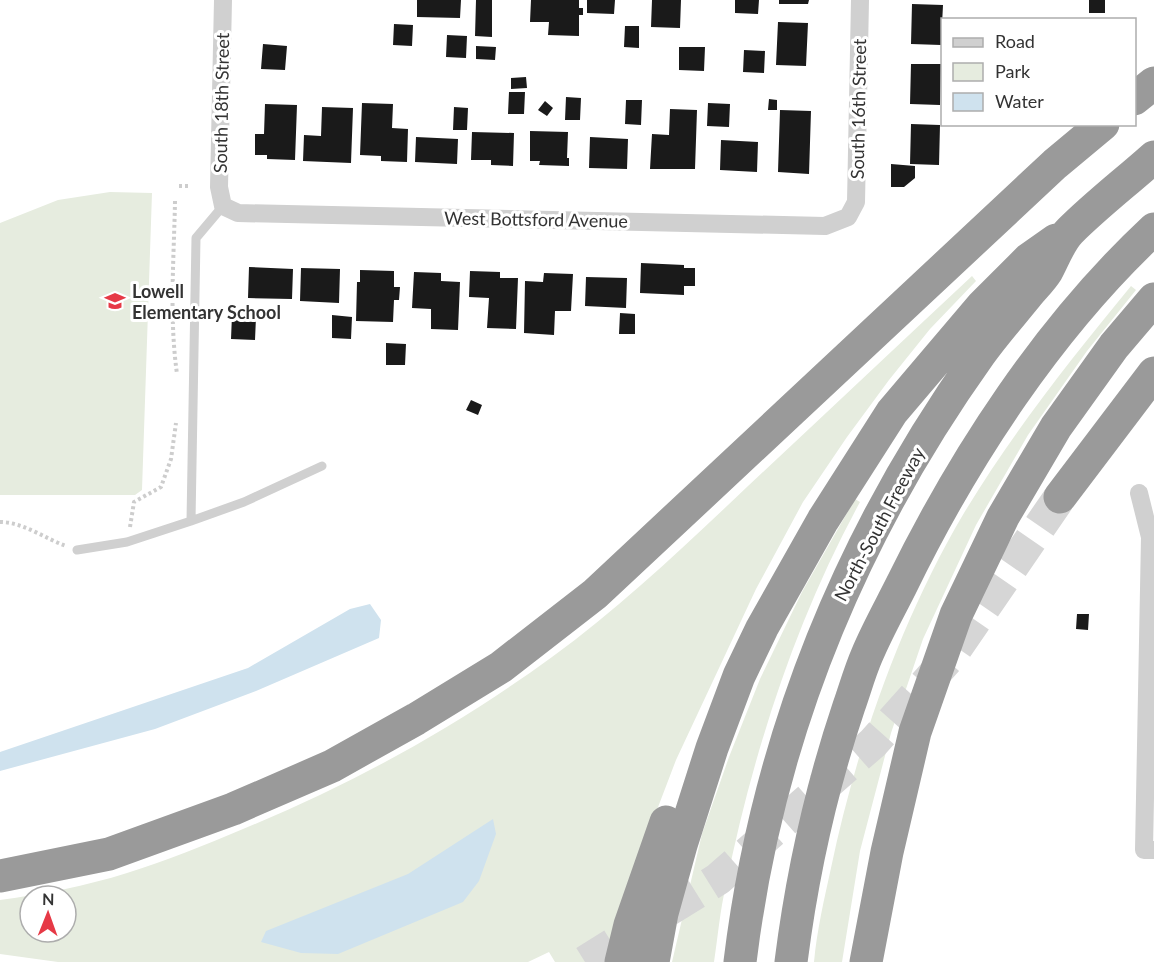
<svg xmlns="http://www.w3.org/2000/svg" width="1154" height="962" font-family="Lato,sans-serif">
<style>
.green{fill:#e6ecdf;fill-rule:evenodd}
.water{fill:#cfe2ee}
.building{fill:#1a1a1a}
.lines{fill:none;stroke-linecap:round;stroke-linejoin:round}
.highway-tunnel{stroke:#d6d6d6;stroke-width:33;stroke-dasharray:33 16;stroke-linecap:butt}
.path{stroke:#cdcdcd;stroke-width:4;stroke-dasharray:3 3;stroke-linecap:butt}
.lane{stroke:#d0d0d0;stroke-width:9}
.street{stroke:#d0d0d0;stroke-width:18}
.highway{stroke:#9a9a9a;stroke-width:33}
.labels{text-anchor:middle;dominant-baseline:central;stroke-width:6;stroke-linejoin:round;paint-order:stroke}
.street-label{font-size:18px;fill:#333;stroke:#fff}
.poi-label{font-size:18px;font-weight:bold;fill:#333;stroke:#fff;text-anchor:start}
</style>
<rect width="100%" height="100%" fill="#fff"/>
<path class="green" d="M110,192L152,193L142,490L135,495H0V223L58,200Z
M972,276L976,281L930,329L889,380L847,437L803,502L756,589L676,760L639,857L608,962H555L549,952L528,962H58L0,954V900C43,894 86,886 127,873C166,861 205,845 243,829C353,784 456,727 552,657C621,607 686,545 748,486C823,416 897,346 972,276ZM30,896H66V932H30Z
M1131,286L1136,290L1087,351L1028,435L976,525L923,639L891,733L860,851L842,962H814C817,930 824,900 831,868C856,748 901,619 964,513C1013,432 1071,359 1131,286Z
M855,499L860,502C795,621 753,753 726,885C720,910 718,936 714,962H672L702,834L729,757L760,679L802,592Z"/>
<path class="water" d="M370,604L381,620L379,638L256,691L155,729L0,771V752L248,668L350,609Z
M493,819L496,834L479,881L463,902L338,954L301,953L261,942L266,931L408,874Z"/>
<path class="building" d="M417,0H461L460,18L417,17Z
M476,0H492V37L475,36Z
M531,0H579V8H583V15H579V36L548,35L549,22H530Z
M587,0H615L614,14L587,13Z
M652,0H681L680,28L651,27Z
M735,0H759L758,14L735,13Z
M779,0H809L808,4H779Z
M1089,0H1105V13H1089Z
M912,4L943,5L941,45L911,44Z
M778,22L808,23L806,66L776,65Z
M394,24L413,25L412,46L393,45Z
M625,26H639V48L624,47Z
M447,35L467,36L466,58L446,57Z
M263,44L287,46L285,70L261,69Z
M476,46L496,47L495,60L476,59Z
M679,47H705L704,71L679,70Z
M744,50L765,51L764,73L743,72Z
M911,64H941L940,105L910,104Z
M526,77L527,88L511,89V78Z
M509,92H525L524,114H508Z
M566,97L581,98L580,120H565Z
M769,99L777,100V110H768Z
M626,100H642L641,125L625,124Z
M545,101L553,108L547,116L538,110Z
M362,103L393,104L392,128L408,129L407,162L381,161V156L360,155Z
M708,103L730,104L729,127L707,126Z
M265,104L297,105L295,160L267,159V155H255V134H264Z
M322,107L353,108L351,163L303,161L304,135L321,136Z
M454,107L468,108L467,130H453Z
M670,109L697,110L695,169H650L652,134L669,135Z
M780,110L811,111L809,174L778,172Z
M911,124L940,125L939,165L910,164Z
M530,131L568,132L567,158H569V166L539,165L540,161H530Z
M472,132L514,133L513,166L491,165V160H471Z
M416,137L458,139L457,164L415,162Z
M590,137L628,139L627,169L589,168Z
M721,140L758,142L757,172L720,170Z
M891,164L915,166V178L904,187H891Z
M641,263L684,265V268H695V286H684V295L640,293Z
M249,267L293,269L292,299L248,298Z
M301,268L340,269L339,303L300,301Z
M360,270L394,271V287H400L399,300H394L393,322L356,321L357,282H360Z
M470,271L500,272V278H518L516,329L487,328L489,298L469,297Z
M414,272L441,273V281L460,282L458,330L431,329V309L412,308Z
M544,273L573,274L571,311H555L554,335L524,333L525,281L543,282Z
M586,277L627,278L626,308L585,306Z
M620,313L635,314V334H619Z
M232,315L256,317L255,340L231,339Z
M332,315L352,317L351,339L332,338Z
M386,343L406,344L405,365H386Z
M471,400L482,405L478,415L466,410Z
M1077,614H1089L1088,630L1076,629Z"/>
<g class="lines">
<path class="highway-tunnel" d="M585,962L718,879L873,743L952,654L1060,497"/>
<path class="path" d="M179,186H190
M175,201C174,258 169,317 177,374
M0,522C23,522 46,539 66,546
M130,527L134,502L161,487L171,459L176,423"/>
<path class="lane" d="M191,521L244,502L322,466
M77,550L127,542L191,521L196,238L223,206"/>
<path class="street" d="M223,0L219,187L223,206L238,213L825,226L848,217L856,202L860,0
M1139,493L1150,537L1144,850H1154"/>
<path class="highway" d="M1134,99L1154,83
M1060,497L1154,373
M0,876L109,854L233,809L332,766L416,719L501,667L595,594L1055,164L1103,124
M621,962L630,925L666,822
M653,962L662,913L681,845L712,748L739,676L762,628L823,520L892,412L982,306L1029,259L1056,240
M740,962C767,740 850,536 980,354C995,333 1013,313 1029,293C1035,286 1042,279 1047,271C1054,258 1060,241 1070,231C1096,205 1126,182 1154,157
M791,962C802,875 821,789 849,706C855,689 860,671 867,655C877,631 890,608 901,586C964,457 1049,327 1154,229
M866,962L887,852L915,732L956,615L1003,517L1056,427L1114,346L1154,299"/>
</g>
<defs>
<g id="school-bare" transform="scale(1.62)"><path d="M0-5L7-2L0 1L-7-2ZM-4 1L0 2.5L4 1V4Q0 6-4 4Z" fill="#e63946" stroke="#fff" stroke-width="2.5" paint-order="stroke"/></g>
</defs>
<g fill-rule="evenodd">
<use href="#school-bare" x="115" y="301"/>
</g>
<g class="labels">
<g class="street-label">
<text transform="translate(221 103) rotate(-89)">South 18th Street</text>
<text transform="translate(858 109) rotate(-89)">South 16th Street</text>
<text transform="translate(536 219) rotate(1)">West Bottsford Avenue</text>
<text transform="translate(879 524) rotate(-62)">North-South Freeway</text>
</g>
<g class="poi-label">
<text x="132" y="291">Lowell<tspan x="132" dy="21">Elementary School</tspan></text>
</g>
</g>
<rect x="941" y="18" width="195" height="108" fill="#ffffff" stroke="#adadad" stroke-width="1.5"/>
<rect x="953" y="38" width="30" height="9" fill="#d0d0d0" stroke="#adadad" stroke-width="1.5"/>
<text x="995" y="48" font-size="18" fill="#333333">Road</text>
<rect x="953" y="63" width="30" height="18" fill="#e6ecdf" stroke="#adadad" stroke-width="1.5"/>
<text x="995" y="78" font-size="18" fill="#333333">Park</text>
<rect x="953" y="93" width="30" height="18" fill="#cfe2ee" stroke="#adadad" stroke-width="1.5"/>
<text x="995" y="108" font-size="18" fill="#333333">Water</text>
<g transform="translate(48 914) rotate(1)"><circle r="28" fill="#ffffff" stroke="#adadad" stroke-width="1.5"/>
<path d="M0-4.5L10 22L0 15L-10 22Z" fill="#e63946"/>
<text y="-9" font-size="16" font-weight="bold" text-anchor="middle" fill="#333333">N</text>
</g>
</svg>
